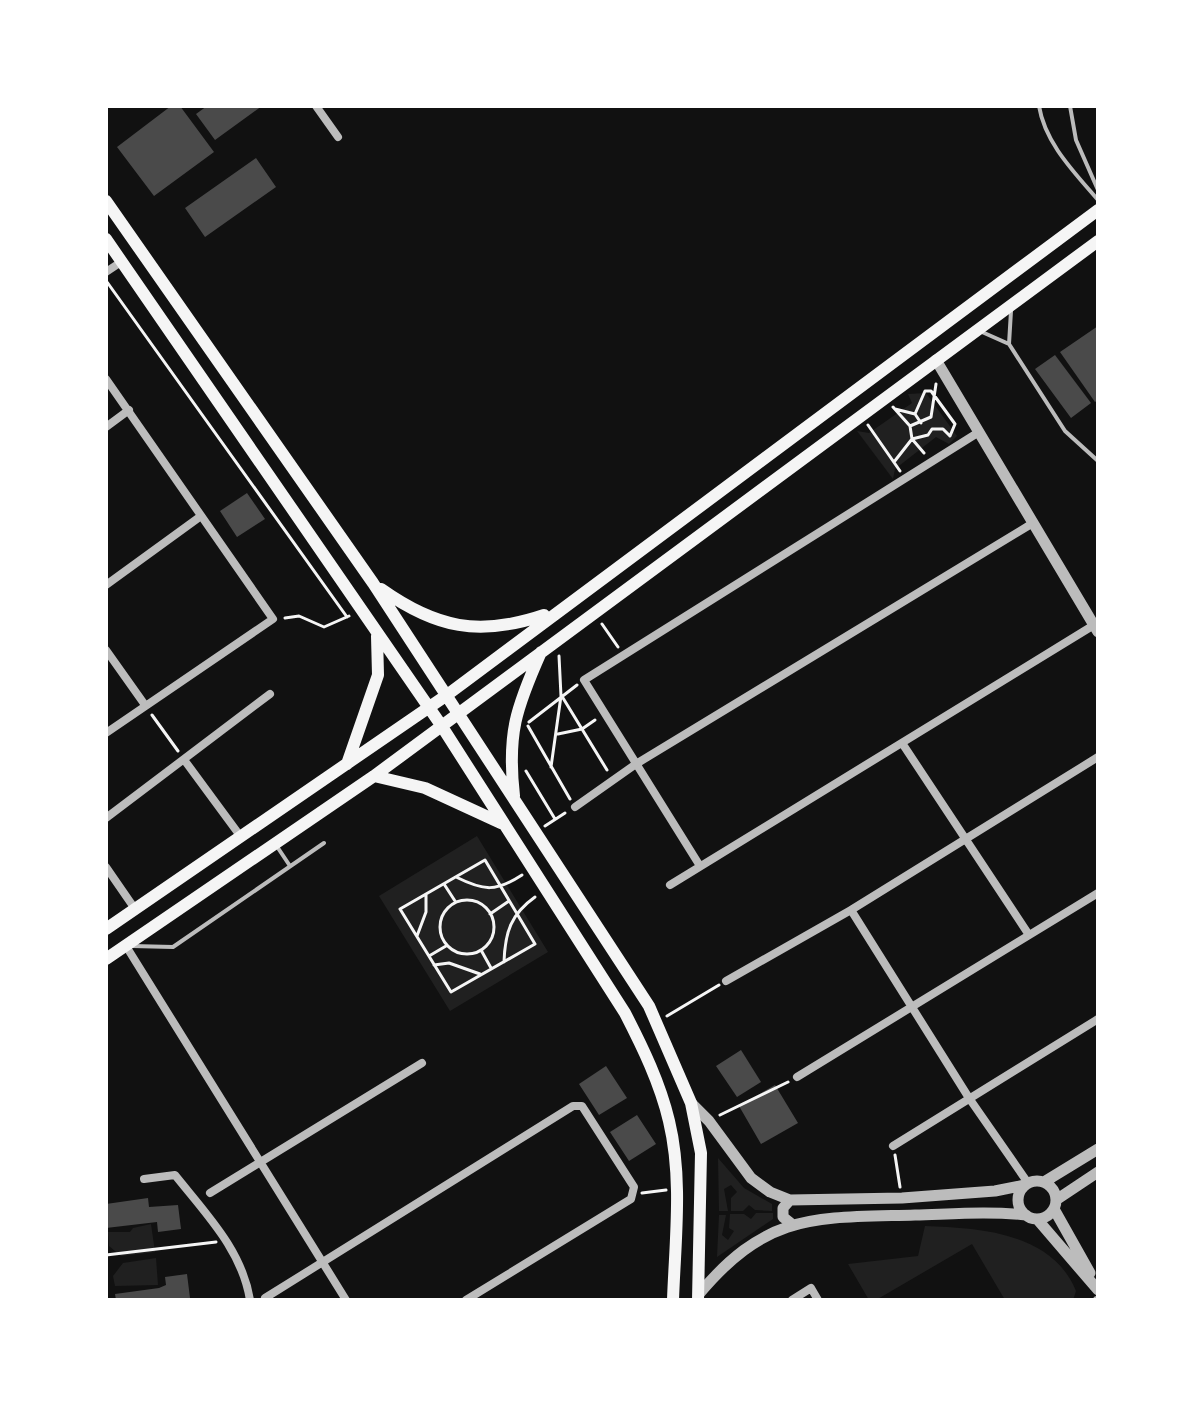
<svg xmlns="http://www.w3.org/2000/svg" width="1204" height="1406" font-family="Roboto,sans-serif">
<style>
.green{fill:#202020}
.building{fill:#4a4a4a}
.lines{fill:none;stroke-linecap:round;stroke-linejoin:round}
.path{stroke:#f5f5f5;stroke-width:3}
.service{stroke:#bcbcbc;stroke-width:4}
.minor{stroke:#bcbcbc;stroke-width:8}
.tertiary{stroke:#bcbcbc;stroke-width:11}
.secondary{stroke:#f5f5f5;stroke-width:12}
</style>
<rect width="100%" height="100%" fill="#111"/>
<path class="green" d="M926,393L957,436L949,444L936,437L895,469L893,479L857,431L869,433L912,403L908,394Z
M477,836L548,952L450,1011L379,896Z
M718,1158L744,1188L772,1204V1211L755,1210L749,1205L743,1211H731V1198L737,1192L731,1185L724,1189L728,1211H719Z
M756,1213H773V1219L717,1257L719,1215H726L722,1235L728,1240L734,1231L729,1228L730,1214H744L751,1219Z
M151,1224L155,1252L121,1256L109,1246L108,1232H130L133,1228Z
M925,1226C979,1228 1052,1232 1076,1291L1073,1300H1005L972,1244L876,1300H869L848,1264L918,1256Z
M156,1258L158,1285L115,1286L113,1276L123,1263Z"/>
<path class="building" d="M171,106H180L214,152L154,196L117,147Z
M207,106H262L215,140L196,114Z
M256,158L276,187L205,237L185,208Z
M1098,326V400L1095,402L1060,352Z
M1055,355L1091,403L1071,418L1035,369Z
M247,493L265,519L237,537L220,511Z
M741,1050L761,1082L737,1097L716,1066Z
M606,1066L627,1098L599,1115L579,1084Z
M775,1085L798,1123L761,1144L739,1106Z
M637,1115L656,1144L629,1161L610,1132Z
M148,1198L149,1207L178,1205L181,1229L158,1232L157,1222L106,1228V1204Z
M187,1274L190,1298L116,1300L115,1294L159,1288L166,1285L165,1277Z"/>
<g class="lines">
<path class="path" d="M107,282L347,617
M893,407L910,426L912,439L894,462
M895,409L915,414
M921,423L915,414L925,391H931L955,424L950,436
M868,425L900,471
M910,426L931,417L936,384
M924,453L912,439L928,435L932,429H943L950,436
M285,618L299,616L324,627L349,616
M602,624L618,647
M563,698L607,770
M152,715L178,751
M529,722L577,685
M528,726L570,799
M558,734L582,729L595,720
M551,767L561,696L559,656
M526,771L555,819
M545,826L565,813
M485,860L535,944L451,992L400,909Z
M456,877C484,891 496,892 522,875
M444,884L455,901
M440 927a27 27 0 1 1 54 0a27 27 0 1 1-54 0Z
M490,914L509,901
M417,936L426,912V894
M481,950L491,968
M429,956L446,946
M504,962C505,932 511,914 535,897
M434,965L449,963L480,974
M667,1016L719,985
M720,1115L788,1082
M895,1155L900,1187
M642,1193L666,1190
M106,1255L216,1242"/>
<path class="service" d="M1039,106C1045,143 1074,172 1098,200
M1070,106L1076,140L1098,190
M982,332L1009,344L1065,431L1098,461
M1009,344L1011,311
M276,845L290,866
M132,946L173,947L324,843"/>
<path class="minor" d="M316,106L338,137
M106,272L121,262
M106,379L273,619L106,733
M106,427L129,410
M106,585L201,516
M106,650L145,705
M902,743L1029,935
M185,761L241,837
M575,807L636,764L1033,523
M106,818L270,694
M700,866L584,680L979,432
M106,867L135,909
M670,885L1094,625
M851,910L969,1098L1028,1183
M126,946L346,1300
M726,981L851,910L1098,757
M797,1077L1098,893
M893,1146L1098,1019
M144,1179L175,1175C206,1214 242,1250 250,1300
M210,1193L422,1063
M265,1298L573,1106H582L634,1187L631,1199L466,1300
M792,1300L811,1288L818,1300
M1097,1300H1098"/>
<path class="tertiary" d="M936,360L1098,632
M691,1103L709,1121L751,1178L770,1192L790,1200L902,1198L995,1191L1025,1185
M1018 1200a19 19 0 1 1 38 0a19 19 0 1 1-38 0Z
M1044,1182L1098,1149
M790,1200L783,1208V1217L793,1225
M1056,1200L1098,1172
M1054,1209L1090,1273
M1037,1219L1098,1290
M699,1294C768,1212 814,1218 915,1215C952,1214 989,1211 1026,1215"/>
<path class="secondary" d="M106,201L373,583L649,1006L691,1103L701,1153L698,1300
M106,239L441,725L625,1013C643,1048 660,1083 669,1121C683,1179 675,1242 673,1300
M381,589C436,628 479,637 544,615
M347,764L378,675L377,636
M374,776L425,788L501,823
M514,796C507,734 516,708 541,652
M106,929L447,695L1098,210
M106,959L374,776L1098,241"/>
</g>
<rect width="1204" height="1406" fill="none" stroke="#ffffff" stroke-width="216"/>
</svg>
